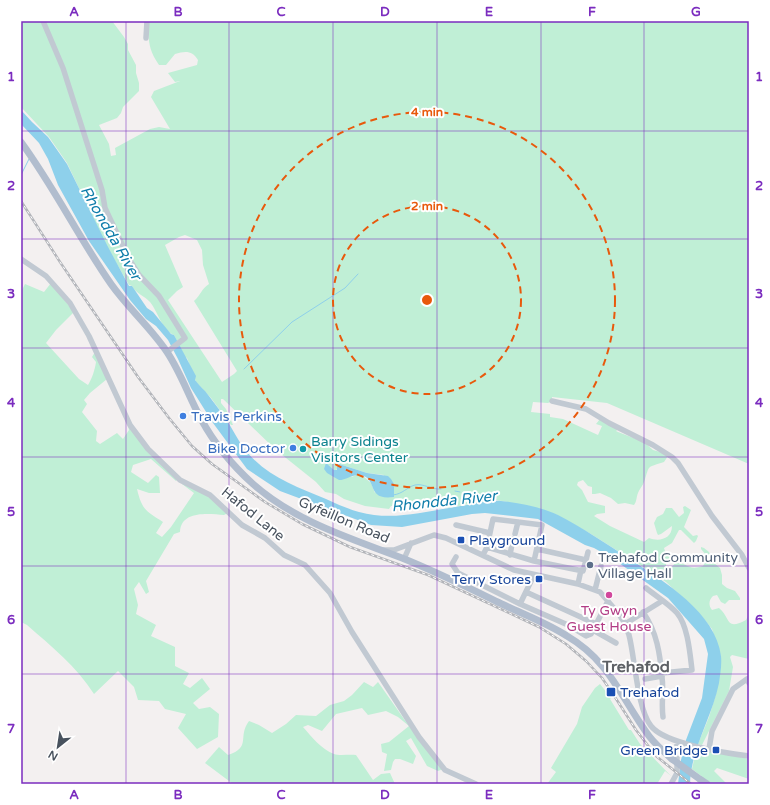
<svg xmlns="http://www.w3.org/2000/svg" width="770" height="805" font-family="'Varela Round',sans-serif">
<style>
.green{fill:#c0efd6;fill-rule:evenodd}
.water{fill:#8ed0eb}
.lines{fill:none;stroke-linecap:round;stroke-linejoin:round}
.stream{stroke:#8ed0eb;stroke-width:1}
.minor{stroke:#c1c9d2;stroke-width:5.5}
.major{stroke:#b1bdce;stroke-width:7}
.rail-casing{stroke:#b3b5ba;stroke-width:2.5}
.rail{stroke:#fff;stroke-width:1;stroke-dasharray:3;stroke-linecap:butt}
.major-bridge{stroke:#b1bdce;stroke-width:7}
.grid{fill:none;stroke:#7b2cbf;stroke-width:1;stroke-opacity:0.55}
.ring{fill:none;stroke:#e8590c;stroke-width:2;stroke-dasharray:7 5}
.shop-dot{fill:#3f7fe0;stroke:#fff;stroke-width:1.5}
.culture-dot{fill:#0f9aa8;stroke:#fff;stroke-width:1.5}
.transit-dot{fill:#1a4fb4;stroke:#fff;stroke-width:1.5}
.service-dot{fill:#5c6f8a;stroke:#fff;stroke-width:1.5}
.hotel-dot{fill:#d1479c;stroke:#fff;stroke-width:1.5}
.labels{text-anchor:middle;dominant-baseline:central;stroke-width:4;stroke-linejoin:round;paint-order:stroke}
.shop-label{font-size:14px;fill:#366cbe;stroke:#fff;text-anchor:start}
.culture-label{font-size:14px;fill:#0d838f;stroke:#fff;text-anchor:start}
.street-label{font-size:14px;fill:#48525e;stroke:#fff}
.transit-label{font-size:14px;fill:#164399;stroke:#fff;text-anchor:start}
.service-label{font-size:14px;fill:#4e5e75;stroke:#fff;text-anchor:start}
.hotel-label{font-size:14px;fill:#b23c85;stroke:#fff}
.water-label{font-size:15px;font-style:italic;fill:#0f7daa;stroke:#fff}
.quarter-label{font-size:16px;font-weight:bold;fill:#5d6065;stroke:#fff}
.centre{fill:#e8590c;stroke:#fff;stroke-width:2}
.ring-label{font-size:12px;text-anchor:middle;font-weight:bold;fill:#e8590c;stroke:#fff;stroke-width:4;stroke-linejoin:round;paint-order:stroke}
.neatline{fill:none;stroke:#7b2cbf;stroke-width:1.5}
.grid-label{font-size:13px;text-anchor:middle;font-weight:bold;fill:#7b2cbf}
</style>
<rect width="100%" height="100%" fill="#f3f0f0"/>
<path class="green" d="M21,21H112L124,37L128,44V50L136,65V73L139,83V91L123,107L121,113L117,118L99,125L109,144L111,156L116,155L115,148L150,129L159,127L170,129L151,97L154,91L180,81L175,82L168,73L197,65L198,60C192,50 185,51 175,54L166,65H159C148,49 148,40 149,21H749V464L607,403L552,397V401L548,403L533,402L531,412L550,414V417L563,419L598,435L602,426L596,424L600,419L620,428L616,431L618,432L644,442L653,450L664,453L668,456L664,462C646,468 650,464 644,482C643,486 639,489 638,493C636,498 637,501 634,505L625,503L618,504L611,498L600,493L595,494H592V487L588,486L583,480L578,482L577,485L582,490L588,502L605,506V513L597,514L594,516L610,526L644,542L649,538C659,542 672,539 672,526L661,534L658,535L657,533L654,523L657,517L663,514L666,508H672L679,517L684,513L683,507L685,506L691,510L684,527L693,536L697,535L698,536L696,541L694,543L681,530H679L672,543L664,548L665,551L671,555V558L666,563V568L669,569L671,568L676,562C687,563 688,571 703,566L707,559L706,555L701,549V547L704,548L709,552L714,563L720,568L722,575V584L727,588L735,591L740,598V600H729L725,604L721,602L717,595L713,596C709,600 708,605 712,610L719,608C731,618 725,631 746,620L749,614V659L732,655L730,657L733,667L729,691L702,745L698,744L709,717L716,694L721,657L712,629L704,619L683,598L666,582L651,572L591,534L557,515L529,506L496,500L445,508V506L448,504L446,498L430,503L429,502L407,506H391L389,509L365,506L344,499L336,494L325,492L316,482L276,450L223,399H221V403L226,409L233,425H231L211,398L196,382L187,358L185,357L174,335C162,330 158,312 150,302C145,296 135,293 132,286L129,285L106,245L67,163L49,137L21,107ZM185,235L197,240L202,250L203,265L209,284C201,289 201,295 194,301L237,371L234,374L222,382L168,300L177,291L183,287L165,245L179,237ZM339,464L367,473L384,475L375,493L371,483L363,476L358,474L352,477L324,469L329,465L330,468L336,471Z
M51,283L74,312L56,330L46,343L79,379L88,385C92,379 95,369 96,362L92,357L95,352L107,379L90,393L84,400L87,404L82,412L97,431L96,441L100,444L117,433L123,439L129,430L128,426L177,479L176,481L151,459L133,465L131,472L148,483L156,475L159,477L160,493H149L137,489C142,510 146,511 163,522L156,533L162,537L171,527L194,493L182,484L183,483L205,494L228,513L224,515C209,514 181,510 180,532L174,534L146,581L149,592L146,594L139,582L134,589L138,605L136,614L156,625L151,636L175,647V666L189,673L183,684L190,688L202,678L210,689L193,703L199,709L210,707L219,714L218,737L197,749L178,728L186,714L165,709L159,701L138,700L134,687L118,671L94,694C77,667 51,646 27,625L21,622V292L25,284L44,292Z
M364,682L373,687L378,682L404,719L443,769L438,771L427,766L411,738L406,741L416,756L413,764L400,759H395L393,762L391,770L384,771L387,754L382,752L381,744L389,742L409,726L398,717L386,711L368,715L362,708L336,714L322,731L308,725L303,727C311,736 322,750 334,754C340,756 349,754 356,755L373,780L381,774L390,773L395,784H233L205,763L219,747L228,755C252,747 237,737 249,721L259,725L272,733L286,724L296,715L316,716L330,705L344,701L352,695Z
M600,684L611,698L610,699L629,730H631L640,744L671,776L665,771L657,784H547L556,772L551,768L577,724L582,707L595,688Z
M696,751L704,753L712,751L749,759V779L717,768L714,771L727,784H712L692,769Z"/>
<path class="water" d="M21,110L32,122L48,137L67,164L107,245L129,286H132L147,308L153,312L171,334L174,335L196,376L195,380C198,384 201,387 205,391C211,398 216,406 222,413C231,425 237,440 247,452C268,477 297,487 326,499C337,504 348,509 359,512C392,521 422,512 455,507C471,505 485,500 501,501C520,503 541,507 558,515C583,528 607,544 631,560C664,581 716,613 721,656C722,665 720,675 719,683C712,718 691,748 690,784H678L681,760L686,740L702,698L708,654L704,639L668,598L612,558L594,548L585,545L538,519L485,513L472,514L402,527L371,525L280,491L247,469L213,423L191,388L178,359L168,340L156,326L146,319L130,300L89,241L58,185L48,159L39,143L21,124Z
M326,463L334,470H337V467L339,464L367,473L388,476L391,479L394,484V497C365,501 379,478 360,475C353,474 346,480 339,480L327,473L324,469Z"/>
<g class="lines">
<path class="stream" d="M21,175L29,159
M244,369L292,322L345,288L358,274
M455,491L460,492
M393,495C403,494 407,487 415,485C423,483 432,490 441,489"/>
<path class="minor" d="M43,21L63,68L102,190L105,208L129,259L139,275L159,296L185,338L167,352
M146,38L147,21
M21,259L46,276L70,303L89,336L130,425L148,449L180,480L210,495L242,525L265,538L284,555L305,565L330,593L352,632L419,737L445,770L476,784
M552,401L586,409L609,423L653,445L672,457L678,463L712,516L742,555L749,568
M456,525L490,533
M515,534L518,522
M487,547L534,561L583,571L586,560L537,549
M382,550H394L434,535L446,538L514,570L578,584L600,592L619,614L625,624L629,635C635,658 637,708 651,726C665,744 726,753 749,756
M483,555L487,547L493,519L542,525L534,561
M510,555L513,539
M456,557L452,564L458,573L520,604L568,625L586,636L591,634L608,601
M404,559L411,543
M586,560L588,552
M578,584L581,570
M646,588C656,596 669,604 677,613C688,626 690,654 692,670L662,673
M595,590L601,566
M526,592L596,624
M520,604L534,575
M643,612C657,632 660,654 662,677C664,691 661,704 663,717
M625,624L662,601
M593,630L616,643
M645,679L662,676
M709,749L712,731L733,689L747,679L749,683
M671,784L677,773V741"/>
<path class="major" d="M21,142C54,187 79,238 111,284C128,308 151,328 167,352C181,373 189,397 201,419C214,443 233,466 253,484C296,522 350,538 402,558C437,572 471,589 504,605C525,615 547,623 567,636C610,661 621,698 649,736C655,744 664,752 672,759
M701,780L707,784"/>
<g class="rail-casing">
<path id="rail" d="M21,201L60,262L138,377L169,418L192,446L212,464L265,502L302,524L350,547L428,575L539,627L566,644L586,661L602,678L613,694L636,730L656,756L691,784"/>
</g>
<use href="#rail" class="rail"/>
<path class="major-bridge" d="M672,759L701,780"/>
</g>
<path class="grid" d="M126,21V784M229,21V784M333,21V784M437,21V784M541,21V784M644,21V784M21,131H749M21,239H749M21,348H749M21,457H749M21,566H749M21,674H749"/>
<g class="ring">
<circle cx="427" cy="300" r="94"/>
<circle cx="427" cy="300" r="188"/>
</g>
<g class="shop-dot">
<circle cx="183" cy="416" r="4"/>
<circle cx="293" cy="448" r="4"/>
</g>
<circle class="culture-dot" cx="303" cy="449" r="4"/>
<g class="transit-dot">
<rect x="457" y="536" width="8" height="8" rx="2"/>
<rect x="535" y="575" width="8" height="8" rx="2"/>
<rect x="606" y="687" width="10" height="10" rx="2"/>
<rect x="712" y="746" width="8" height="8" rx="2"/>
</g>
<circle class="service-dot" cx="590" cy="565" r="4"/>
<circle class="hotel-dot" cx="609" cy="595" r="4"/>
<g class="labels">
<g class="shop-label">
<text x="191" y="416">Travis Perkins</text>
<text x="285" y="448" text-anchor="end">Bike Doctor</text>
</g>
<g class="culture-label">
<text x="311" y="441">Barry Sidings<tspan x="311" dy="16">Visitors Center</tspan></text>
</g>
<g class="street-label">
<text transform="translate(253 514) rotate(39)">Hafod Lane</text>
<text transform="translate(344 520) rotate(23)">Gyfeillon Road</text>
</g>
<g class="transit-label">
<text x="469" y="540">Playground</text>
<text x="531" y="579" text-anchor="end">Terry Stores</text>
<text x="620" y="692">Trehafod</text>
<text x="708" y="750" text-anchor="end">Green Bridge</text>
</g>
<g class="service-label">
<text x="598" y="557">Trehafod Community<tspan x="598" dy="16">Village Hall</tspan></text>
</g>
<g class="hotel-label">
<text x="609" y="610">Ty Gwyn<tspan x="609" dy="16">Guest House</tspan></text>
</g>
<g class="water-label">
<text transform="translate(111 233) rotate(60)">Rhondda River</text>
<text transform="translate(444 501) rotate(-6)">Rhondda River</text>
</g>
<g class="quarter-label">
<text x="636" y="667">Trehafod</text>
</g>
</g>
<circle cx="427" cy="300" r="6" class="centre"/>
<g class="ring-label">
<text x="427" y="116">4 min</text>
<text x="427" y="210">2 min</text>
</g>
<rect width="770" height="805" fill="none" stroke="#ffffff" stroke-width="44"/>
<g transform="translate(58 747) rotate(210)" stroke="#ffffff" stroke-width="3" paint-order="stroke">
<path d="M0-3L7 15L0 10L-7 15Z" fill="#48525e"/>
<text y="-6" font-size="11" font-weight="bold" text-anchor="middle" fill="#48525e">N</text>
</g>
<rect x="22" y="22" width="726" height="761" class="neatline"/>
<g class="grid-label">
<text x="74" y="16">A</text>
<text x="178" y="16">B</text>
<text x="281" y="16">C</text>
<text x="385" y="16">D</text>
<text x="489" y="16">E</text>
<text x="592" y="16">F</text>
<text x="696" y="16">G</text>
<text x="11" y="81">1</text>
<text x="759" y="81">1</text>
<text x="11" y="190">2</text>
<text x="759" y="190">2</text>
<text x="11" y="298">3</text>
<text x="759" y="298">3</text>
<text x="11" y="407">4</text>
<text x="759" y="407">4</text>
<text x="11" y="516">5</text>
<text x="759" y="516">5</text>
<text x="11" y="624">6</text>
<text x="759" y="624">6</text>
<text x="11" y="733">7</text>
<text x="759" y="733">7</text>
<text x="74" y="799">A</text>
<text x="178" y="799">B</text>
<text x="281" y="799">C</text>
<text x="385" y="799">D</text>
<text x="489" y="799">E</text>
<text x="592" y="799">F</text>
<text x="696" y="799">G</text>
</g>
</svg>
